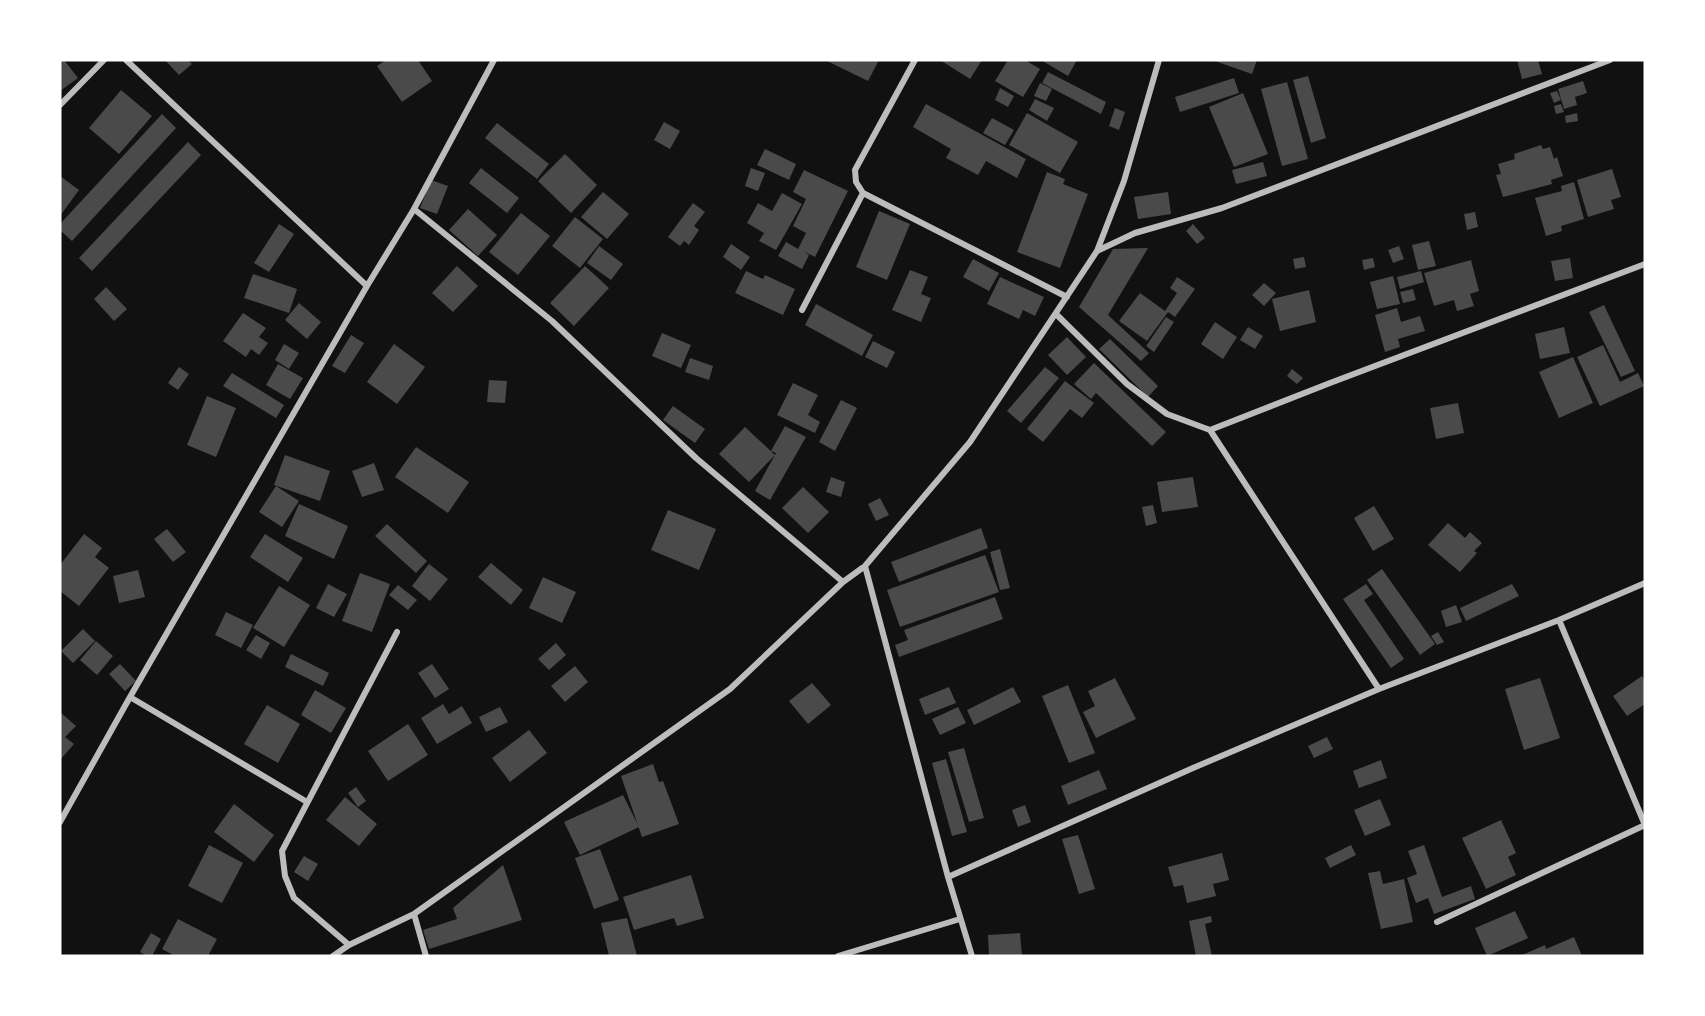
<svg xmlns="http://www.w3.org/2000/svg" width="1705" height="1016" font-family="'Source Sans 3',sans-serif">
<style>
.building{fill:#4a4a4a}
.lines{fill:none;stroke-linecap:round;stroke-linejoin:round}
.minor{stroke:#bcbcbc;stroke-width:6}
</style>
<rect width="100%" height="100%" fill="#111"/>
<path class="building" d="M60,60H64L78,78L60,91Z
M165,60H188L192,64L179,75Z
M386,60H418L432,81L402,102L377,66Z
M825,60H879L868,81Z
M940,60H982L970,79Z
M1008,60H1025L1040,69L1023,97L995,81Z
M1041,60H1077L1068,76Z
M1212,60H1257L1252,74Z
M1517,60H1538L1542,74L1522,79Z
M1048,72L1106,102L1101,114L1042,83Z
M1308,76L1326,138L1311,143L1293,80Z
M1234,78L1239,93L1180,112L1175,97Z
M1583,81L1587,93L1575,97L1577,105L1564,109L1558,89Z
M1287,82L1308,159L1282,166L1261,89Z
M1040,83L1052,89L1046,101L1034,96Z
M1000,88L1014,96L1008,107L995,100Z
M121,90L152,116L119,154L89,128Z
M1557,91L1561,100L1554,103L1550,93Z
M1243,93L1268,154L1234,167L1209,107Z
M1035,99L1054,108L1047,121L1029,110Z
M926,104L1026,159L1017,178L986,161L978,175L946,158L951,149L913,127Z
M1561,104L1564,112L1556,114L1554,106Z
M1115,108L1125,112L1119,130L1109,126Z
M1027,113L1078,142L1060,173L1009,145Z
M1577,113L1578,121L1566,123L1565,116Z
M162,114L176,128L72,241L60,230V224Z
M992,118L1014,130L1005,145L983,133Z
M664,122L680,131L670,149L654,140Z
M497,123L549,164L537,179L485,138Z
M188,142L201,155L92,271L79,258Z
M1541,145L1543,149L1550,147L1554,159L1557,157L1563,176L1551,180L1552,184L1503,197L1496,175L1501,174L1498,164L1515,159L1514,154Z
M765,149L796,164L789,180L757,165Z
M565,154L597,185L571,213L538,181Z
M1263,162L1267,176L1236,184L1232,170Z
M481,168L519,198L507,213L469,183Z
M751,168L765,173L758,191L745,186Z
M1612,169L1621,197L1611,200L1614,209L1588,217L1577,180Z
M804,170L848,191L815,257L803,251L809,255L802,269L778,256L786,242L798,249L806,233L793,226L806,199L793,192Z
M1047,172L1065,179L1063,184L1088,194L1060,268L1017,252Z
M60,176L79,190L60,216Z
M431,180L448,186L437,214L420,208Z
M1574,182L1584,219L1561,226L1562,231L1546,236L1535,198L1562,191L1561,186Z
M603,192L629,214L607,239L581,217Z
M1168,192L1171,214L1138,219L1134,197Z
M782,193L802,204L776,250L759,241L764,233L747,223L758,203L772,211Z
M693,203L705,212L694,226L699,230L689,245L684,241L680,246L668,237Z
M468,209L497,235L478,256L449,230Z
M879,211L910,224L887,280L856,267Z
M1475,212L1478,227L1467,230L1464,214Z
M521,213L550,236L518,275L489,252Z
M575,217L603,239L580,268L552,246Z
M279,224L294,234L269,272L254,263Z
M1193,224L1205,238L1197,244L1186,231Z
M1429,241L1436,266L1418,270L1412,245Z
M731,244L750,257L741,270L723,257Z
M599,246L623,264L611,280L587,263Z
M1399,246L1404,259L1393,263L1388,250Z
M1148,248L1108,315L1149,353L1141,361L1079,307L1113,249Z
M1304,257L1306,267L1295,269L1293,259Z
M1373,258L1375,267L1364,270L1362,260Z
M1570,258L1573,278L1555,281L1551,261Z
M973,259L999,273L989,291L963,277Z
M1471,260L1479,291L1470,294L1474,306L1457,311L1454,300L1434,306L1424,273Z
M457,266L478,286L453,312L432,293Z
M585,266L609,288L574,326L550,303Z
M910,270L928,277L921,294L931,298L921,322L892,310Z
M746,271L763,279L765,275L795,289L783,315L735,293Z
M1421,271L1424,282L1400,289L1397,277Z
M253,274L297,289L289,313L244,298Z
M1393,276L1400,304L1377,309L1370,282Z
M1000,277L1044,297L1035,316L1023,310L1019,319L987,304Z
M1177,277L1195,289L1175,317L1168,312L1147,341L1119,321L1140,293L1165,311L1177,293L1170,288Z
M1264,283L1276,293L1264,306L1252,295Z
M106,287L127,309L114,321L94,299Z
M1413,289L1416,300L1403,303L1400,292Z
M1309,290L1316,322L1280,331L1272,299Z
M299,303L321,322L307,339L285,320Z
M816,304L873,335L862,356L805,325Z
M1604,305L1635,371L1621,377L1589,312Z
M1397,308L1401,322L1420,316L1425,331L1398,339L1400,347L1385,352L1375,315Z
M243,313L266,328L259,337L268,343L259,355L251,349L246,357L223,341Z
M1166,317L1174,322L1154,352L1146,346Z
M1215,322L1237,337L1223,359L1201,344Z
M1248,327L1263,336L1255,349L1240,340Z
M1564,327L1570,353L1540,359L1535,334Z
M662,333L691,345L681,368L652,356Z
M351,335L364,343L345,373L332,366Z
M1067,337L1086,357L1067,375L1048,355Z
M1110,339L1158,386L1148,397L1099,349Z
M873,341L895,352L887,368L865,357Z
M284,344L299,353L289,369L275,360Z
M394,344L425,367L397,404L367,382Z
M1603,345L1620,382L1638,373L1644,386L1600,406L1577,357Z
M1573,357L1593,403L1559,418L1539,372Z
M690,358L713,366L709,380L685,372Z
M1094,363L1166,432L1152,446L1096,393L1091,399L1074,384Z
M278,364L303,378L290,399L266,385Z
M179,367L189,374L178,390L168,383Z
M1045,367L1059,378L1021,423L1007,411Z
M1292,369L1303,378L1297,384L1287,376Z
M232,373L284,405L276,418L223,386Z
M489,380L507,381L505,403L487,402Z
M1065,381L1094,403L1082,418L1070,409L1043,442L1027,429Z
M793,383L818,395L808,415L820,422L815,433L777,415Z
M207,396L236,408L216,457L187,445Z
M841,400L857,408L835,451L819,442Z
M1458,403L1464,433L1436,439L1430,408Z
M673,406L705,429L695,443L663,420Z
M785,426L806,437L770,500L755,491L776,453L771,451Z
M745,427L775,455L749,482L719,454Z
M416,447L469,482L448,513L395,477Z
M285,455L330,471L320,501L274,485Z
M374,463L384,490L362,497L352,471Z
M831,477L845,482L841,497L826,492Z
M1193,477L1198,507L1162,512L1157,482Z
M276,486L299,501L282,527L259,512Z
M803,487L829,512L808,533L782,508Z
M880,498L889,515L876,521L868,504Z
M299,504L348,526L334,559L285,536Z
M1153,505L1157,523L1146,526L1142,507Z
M1374,506L1394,539L1373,551L1354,518Z
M668,510L716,529L699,570L651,550Z
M1448,523L1465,538L1470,532L1482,543L1474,551L1477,553L1460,572L1428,545Z
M387,524L427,561L416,573L375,536Z
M981,528L988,548L899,582L891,562Z
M167,529L186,552L173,562L154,539Z
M84,534L102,548L95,557L109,568L79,606L60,591V565Z
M265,534L303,558L288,582L250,557Z
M1000,549L1010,588L1000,590L990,552Z
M985,555L999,592L900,627L887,590Z
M491,563L523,590L511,605L478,577Z
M429,564L448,579L430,601L412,586Z
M1382,569L1435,644L1420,655L1367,580Z
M138,570L145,597L119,603L113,576Z
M360,573L390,584L372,632L342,621Z
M543,577L576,592L562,623L529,608Z
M328,584L347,594L334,617L316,608Z
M1366,584L1373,594L1364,600L1404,659L1391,668L1343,599Z
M1512,584L1519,596L1466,621L1460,608Z
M398,585L417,600L408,610L389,595Z
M279,586L310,605L284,647L253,628Z
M995,597L1003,619L899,657L895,645L908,640L904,630Z
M1456,605L1462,622L1446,627L1441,611Z
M226,612L253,625L241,648L215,635Z
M83,629L95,641L73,663L61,651Z
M1438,632L1444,642L1437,645L1431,636Z
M256,635L270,643L261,659L246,650Z
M96,641L113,656L97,675L80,660Z
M556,643L566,655L549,670L538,659Z
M291,654L329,673L323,686L285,667Z
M120,664L136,681L125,691L109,674Z
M432,664L449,689L435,698L418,673Z
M575,666L588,682L565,702L551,686Z
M1642,676L1645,681V704L1627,716L1613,696Z
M1115,678L1136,719L1096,738L1083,712L1095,706L1088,691Z
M1540,678L1560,738L1524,750L1505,689Z
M812,683L831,705L808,724L789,701Z
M1068,685L1095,753L1069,763L1042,696Z
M949,687L956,703L925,715L919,699Z
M1013,687L1021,702L974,725L967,710Z
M315,690L346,708L331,733L301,715Z
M443,704L449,714L462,706L472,723L437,744L421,718Z
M267,705L300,724L278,763L244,744Z
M500,707L508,722L486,732L479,717Z
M958,707L966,723L940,735L932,719Z
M60,712L76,726L65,737L74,744L60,760Z
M408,724L428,755L388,781L368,751Z
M529,730L547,753L510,782L492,758Z
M1327,737L1333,749L1314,758L1308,746Z
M964,748L984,818L969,822L948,752Z
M946,759L967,832L952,836L932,763Z
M1381,760L1387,778L1359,788L1353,771Z
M653,764L659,782L663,781L679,824L642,837L621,776Z
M1099,770L1107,789L1068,805L1061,786Z
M356,787L366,801L358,807L348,793Z
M623,795L639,827L580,855L564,822Z
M345,797L377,824L359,846L326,820Z
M1380,799L1391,825L1365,836L1354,810Z
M234,804L274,835L254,862L214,832Z
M1025,805L1031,822L1018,827L1012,810Z
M1501,820L1516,853L1508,857L1516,875L1486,889L1462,838Z
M1078,835L1095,889L1079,894L1062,839Z
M209,845L243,863L222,903L188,886Z
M1351,845L1356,855L1330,868L1325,858Z
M1424,845L1442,897L1471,886L1475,899L1434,914L1428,898L1416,903L1407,878L1417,874L1408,851Z
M600,849L619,900L594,909L575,858Z
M1222,853L1229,880L1213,884L1216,896L1187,903L1183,885L1174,887L1168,867Z
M304,856L318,864L308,881L294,872Z
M503,865L522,920L429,949L423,930L457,919L453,908Z
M1380,871L1383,884L1404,879L1413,922L1381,929L1368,873Z
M691,875L704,918L677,926L674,918L634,930L623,897Z
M1515,911L1528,938L1487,956L1475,928Z
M1211,916L1212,922L1205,924L1212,956H1196L1189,921Z
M627,918L637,956H609L601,923Z
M178,919L217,939L208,956H175L162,949Z
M151,933L161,939L152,956H147L140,952Z
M1020,933L1022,956H989L988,935Z
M1574,937L1582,956H1520L1545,945L1546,949Z"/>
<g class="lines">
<path class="minor" d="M126,60L367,286
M915,60L855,170L856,182L863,193L1067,297
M60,105L104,60
M414,209L552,321L696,458L843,582
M1097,251L1135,233L1222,208L1610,60
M802,310L863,193
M1056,314L1127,384L1167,414L1210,430L1379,689
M1210,430L1330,383L1645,264
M865,566L948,877L972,956
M1559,620L1645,825
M130,697L307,802
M60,822L130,697L367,286L414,209L494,60
M948,877L1193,768L1379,689L1559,620L1645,583
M414,914L426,956
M1437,922L1645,825
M349,945L294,898L285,876L282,851L397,632
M333,956L349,945L414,914L730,689L843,582L865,566L970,442L1097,251L1124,181L1159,60
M838,956L960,919"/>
</g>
<rect width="1705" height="1016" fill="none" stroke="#ffffff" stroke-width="123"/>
</svg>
